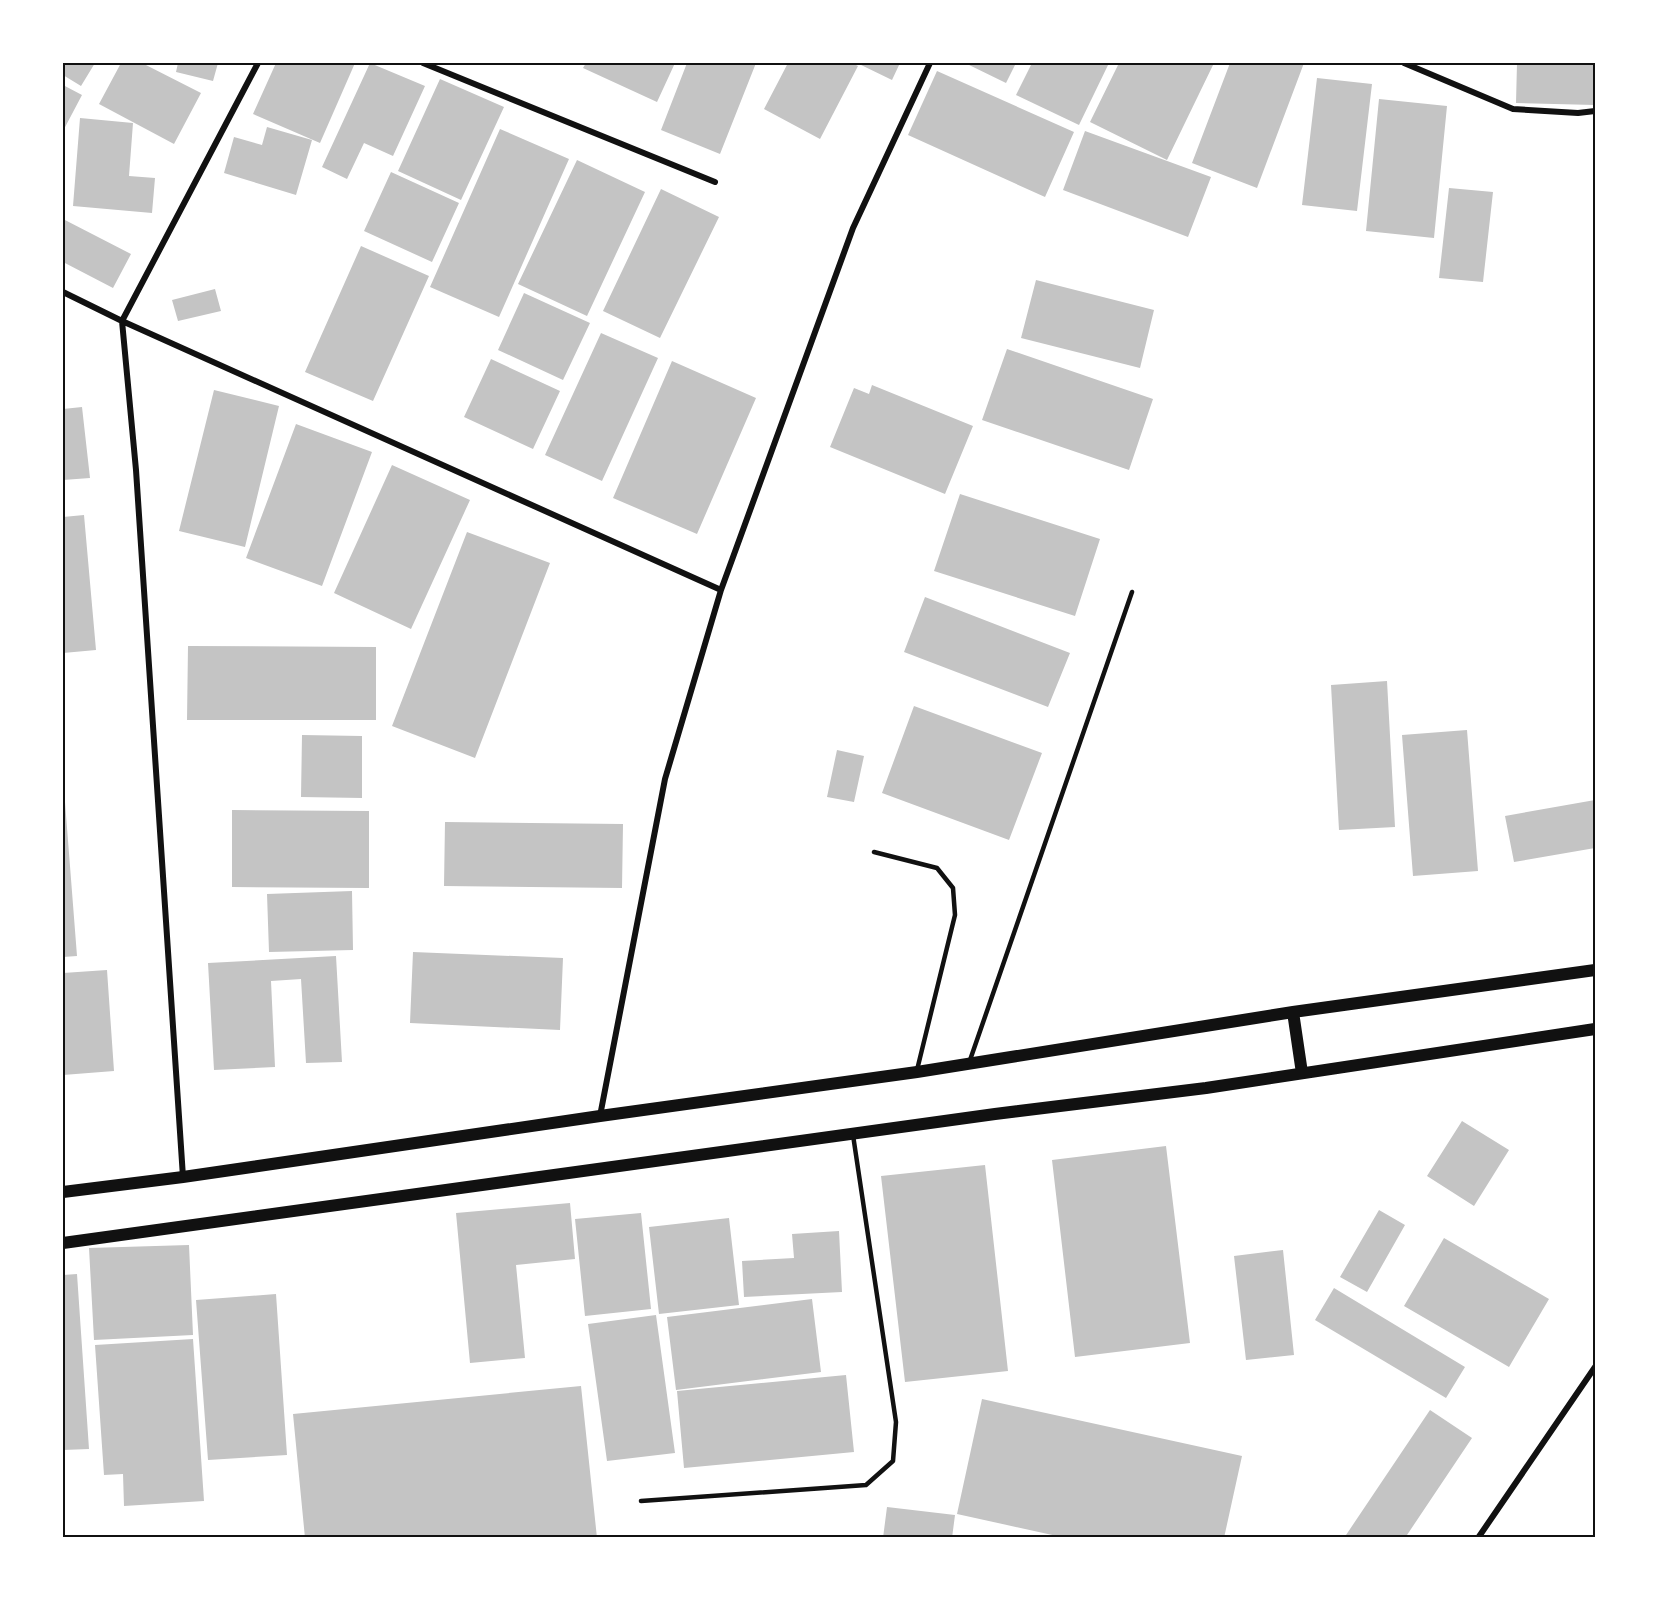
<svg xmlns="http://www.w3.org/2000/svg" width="1658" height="1601" font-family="'Source Sans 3',sans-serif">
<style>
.building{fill:#c4c4c4}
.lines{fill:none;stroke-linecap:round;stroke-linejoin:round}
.service{stroke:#111;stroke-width:4.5}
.minor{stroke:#111;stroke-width:6}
.secondary{stroke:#111;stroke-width:12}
.neatline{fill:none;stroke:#111;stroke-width:2}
</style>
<rect width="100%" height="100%" fill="#fff"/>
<path class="building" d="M63,63H95L81,86L63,75Z
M121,63H142L201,93L174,144L99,104Z
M178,63H218L213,81L176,72Z
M276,63H355L320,143L253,114Z
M370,63L425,86L393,156L364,143L347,179L322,167Z
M586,63H675L657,102L583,68Z
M687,63H756L720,154L661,130Z
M788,63H852L858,66L820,139L764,109Z
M857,63H900L892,80Z
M965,63H1016L1006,83Z
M1032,63H1109L1079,125L1016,95Z
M1119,63H1214L1167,160L1090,122Z
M1230,63H1304L1257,188L1192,163Z
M1517,63L1595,64V105L1516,103Z
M937,71L1074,132L1045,197L908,135Z
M1317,78L1372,84L1357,211L1302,205Z
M440,79L504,107L461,200L398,171Z
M63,85L82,95L63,131Z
M1379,99L1447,106L1434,238L1366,231Z
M80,118L133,123L129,176L155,178L152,213L73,206Z
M267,127L312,140L296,195L224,173L234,137L262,145Z
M500,129L569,159L499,317L430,287Z
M1085,131L1211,177L1188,237L1063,190Z
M577,160L645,192L587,316L518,284Z
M391,172L459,203L432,262L364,231Z
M1449,188L1493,192L1483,282L1439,278Z
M661,189L719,217L660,338L603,311Z
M63,219L131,254L113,288L63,262Z
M361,246L429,276L373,401L305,372Z
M1036,280L1154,310L1140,368L1021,338Z
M215,289L221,311L178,321L172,300Z
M524,293L590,323L563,380L498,350Z
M601,333L658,358L602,481L545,455Z
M1007,349L1153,399L1129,470L982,420Z
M491,359L560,391L533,449L464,417Z
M672,361L756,398L697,534L613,498Z
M872,385L973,426L945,494L830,447L854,388L869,394Z
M214,390L279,406L245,547L179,531Z
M82,407L90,478L63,480V409Z
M296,424L372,452L322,586L246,558Z
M392,465L470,500L411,629L334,593Z
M960,494L1100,539L1075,616L934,571Z
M84,515L96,650L63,653V517Z
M467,532L550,563L475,758L392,726Z
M925,597L1070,653L1048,707L904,652Z
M188,646L376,647V720H187Z
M1387,681L1395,827L1339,830L1331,685Z
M914,706L1042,753L1009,840L882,793Z
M1467,730L1478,871L1413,876L1402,735Z
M302,735L362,736V798L301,797Z
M837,750L864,756L854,802L827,797Z
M1595,800V848L1514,862L1505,816Z
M63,802H65L77,956L63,957Z
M232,810L369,811V888L232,887Z
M445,822L623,824L622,888L444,886Z
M352,891L353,950L269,952L267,894Z
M413,952L563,958L560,1030L410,1023Z
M336,956L342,1062L306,1063L301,979L271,981L275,1067L214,1070L208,963Z
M107,970L114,1071L63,1075V973Z
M1462,1121L1509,1150L1474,1206L1427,1176Z
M1166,1146L1190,1343L1075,1357L1052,1160Z
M985,1165L1008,1371L905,1382L881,1176Z
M570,1203L575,1259L516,1265L525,1358L470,1363L456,1213Z
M1379,1210L1405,1225L1367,1292L1340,1277Z
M641,1213L651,1309L585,1316L575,1219Z
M729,1218L739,1305L659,1314L649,1227Z
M839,1231L842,1292L744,1297L742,1261L794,1258L792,1234Z
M1444,1238L1549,1299L1509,1367L1404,1306Z
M189,1245L193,1335L94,1340L89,1248Z
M1283,1250L1294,1355L1246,1360L1234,1256Z
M77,1274L89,1449L63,1450V1275Z
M1334,1288L1465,1367L1446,1398L1315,1320Z
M276,1294L287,1455L208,1460L196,1300Z
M812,1299L821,1372L676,1390L667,1317Z
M656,1315L675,1453L607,1461L588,1324Z
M193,1339L204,1501L124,1506L123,1474L104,1475L95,1345Z
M846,1375L854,1452L684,1468L677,1391Z
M581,1386L597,1538H305L293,1414Z
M982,1399L1242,1456L1224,1538H1066L957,1514Z
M1430,1410L1472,1438L1405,1538H1344Z
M887,1507L955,1515L952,1538H883Z"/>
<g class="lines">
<path class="service" d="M874,852L937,868L953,888L955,915L917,1070
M969,1063L1132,592
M641,1501L866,1485L893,1461L896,1422L853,1135"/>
<path class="minor" d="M258,63L122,321L721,590
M423,63L715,182
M1404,63L1513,109L1578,113L1595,111
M63,292L122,321L136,470L183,1177
M600,1116L665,779L721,590L853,228L930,63
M1478,1538L1595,1367"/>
<path class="secondary" d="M1293,1012L1302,1073
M63,1192L183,1177L600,1116L917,1072L1293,1012L1595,970
M63,1243L995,1114L1206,1088L1595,1029"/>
</g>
<rect width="1658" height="1601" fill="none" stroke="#ffffff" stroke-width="129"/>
<rect x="64" y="64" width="1530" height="1472" class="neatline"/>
</svg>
